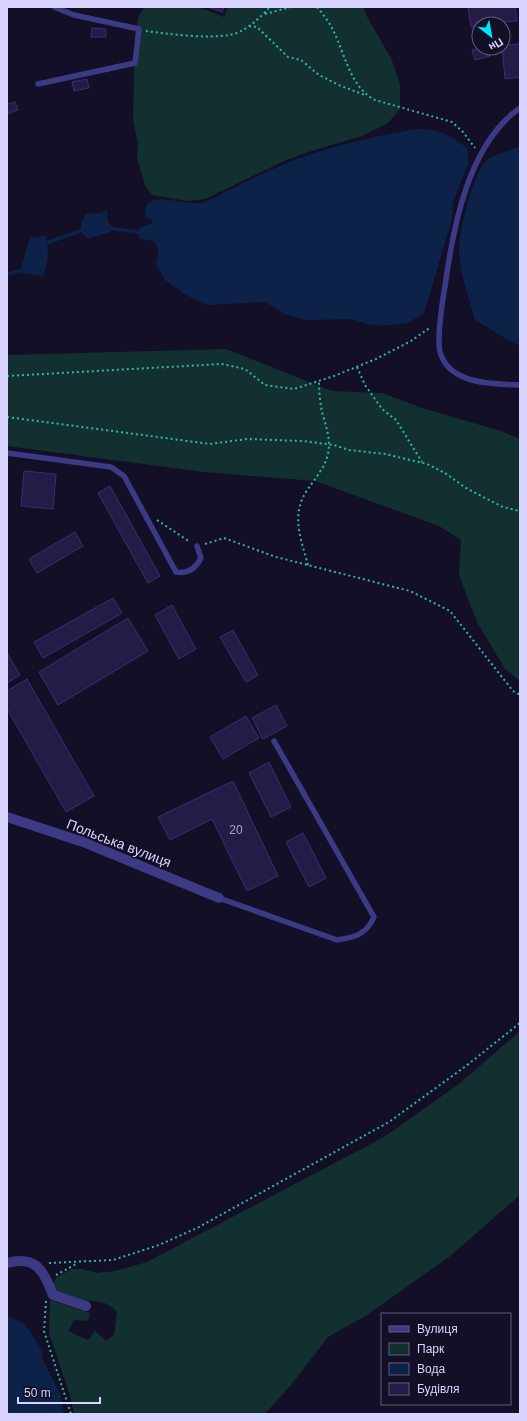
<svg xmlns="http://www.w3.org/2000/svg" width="527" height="1421" font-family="Arial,sans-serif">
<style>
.green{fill:#12302f}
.water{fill:#0c2248}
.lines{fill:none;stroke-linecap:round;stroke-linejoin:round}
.stream{stroke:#0c2248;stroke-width:3.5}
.building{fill:#241b47;stroke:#3b2d73}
.path{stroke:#2fb8b0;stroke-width:2;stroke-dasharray:2 3;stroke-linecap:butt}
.lane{stroke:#3d3a85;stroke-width:5.5}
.street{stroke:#3d3a85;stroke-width:10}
.labels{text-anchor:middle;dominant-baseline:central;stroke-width:3;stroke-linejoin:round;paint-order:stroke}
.number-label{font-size:12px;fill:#aca6d1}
.street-label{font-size:14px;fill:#d9d4ff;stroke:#130f26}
</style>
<rect width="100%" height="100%" fill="#130f26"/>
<path class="green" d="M145,7H198L224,17L228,7H364L365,13L391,58L400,84V109L388,123L362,136L308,152L282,162L205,199L187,201L152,195L145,186L137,157L138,144L133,119L135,34L139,15Z
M226,349L332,391L382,393L422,408L501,431L520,439V681L505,669L477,622L459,575L461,540L439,526L315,481L204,472L7,446V355Z
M520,1031V1195L449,1257L367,1315L328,1337L291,1385L265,1414H74L70,1396L49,1333L50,1300L90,1313L88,1321L74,1320L68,1331L88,1340L95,1331L106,1341L114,1335L117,1312C104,1298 95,1303 79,1299C71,1296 63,1293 55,1291L54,1283L56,1278L71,1269H82L97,1273L115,1271L147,1262L384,1137L459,1084Z"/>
<path class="water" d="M418,129C439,129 451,135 467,148L469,162L453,202L452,219L424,313L408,323L382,326L367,324L352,319L307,320L284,314L266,302L208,305L186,295L165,280L156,264C159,254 160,249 153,241L140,239L138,231L142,227L153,223L151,219L146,218C138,190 177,202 190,203C196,204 202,203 208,201C232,189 256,176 280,166C324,147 371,137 418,129Z
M520,147V345L515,344L475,320C469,299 461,276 459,254C458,234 472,176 486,161C494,154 510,150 520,147Z
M107,210L108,222L114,228L110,232L88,239L80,231L82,220L86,214L101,213Z
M45,235C50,250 48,262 43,276L23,273L22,265L30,237L36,238Z
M7,1316L25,1324L42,1350L43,1360L61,1396L64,1414H7Z"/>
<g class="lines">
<path class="stream" d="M109,228L142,233
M45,245L46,243L83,230
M7,274L27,269"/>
</g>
<path class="building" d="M208,7H224L222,12Z
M468,7H515L517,21L479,24V26L471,27Z
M92,28L106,29V37H91Z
M520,44V77L505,79L502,48L503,45Z
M479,48H488L490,56L475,60L472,50Z
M87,79L89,88L74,91L72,82Z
M15,102L18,110L7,114V104Z
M24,471L56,474L53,509L21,506Z
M110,486L160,576L148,583L98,493Z
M75,532L83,546L37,573L29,559Z
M113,598L122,613L43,658L34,642Z
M172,605L196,649L179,659L155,615Z
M128,618L148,651L58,705L39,672Z
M233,630L258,675L246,682L220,637Z
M7,653L20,675L7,683Z
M27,679L94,796L66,812L7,709V691Z
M276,705L287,726L263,739L252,718Z
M246,716L259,738L223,759L210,737Z
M269,762L291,807L271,817L249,773Z
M233,781L278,876L247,891L212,819L170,840L158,817Z
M303,833L326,878L309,887L286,842Z"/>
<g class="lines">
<path class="path" d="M317,7C323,14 329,22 333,30C345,54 350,87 375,100L452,122L463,132L475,148
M265,14L291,7
M249,26L257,27L288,57L301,60L319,75L341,86L365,95
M146,31C168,34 207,39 229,35C244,33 260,18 270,7
M357,367L365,385L382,409L396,420L422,462
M7,376L222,364L245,369L265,385L294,389L334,376L376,359L411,341L431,327
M7,417L210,444L247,439L302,441L334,445L349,450L385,454L427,464L445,473L466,488L487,499L503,507L520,511
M157,520L190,542
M205,544L224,538L276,557L410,591L450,611L513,691L520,695
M308,565C301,539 290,514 308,489C315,479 325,467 328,454C331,439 326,426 322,412C320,402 319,391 319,381
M49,1263L113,1260L159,1245L197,1228L389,1122L466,1066L520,1023
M56,1275L78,1263
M46,1301L44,1331L71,1414"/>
<path class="lane" d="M38,84L135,63L139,29L74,15L54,7
M520,108C468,144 453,228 445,286C442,304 439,322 439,340C439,345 439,351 441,355C452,385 495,384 520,385
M7,453L111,467L124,476L176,572C188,574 196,568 201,558L197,546
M219,898L337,940C355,937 366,935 374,917L274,741"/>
<path class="street" d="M7,817L83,842L219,898
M7,1263C36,1255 44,1271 53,1295L86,1306"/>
</g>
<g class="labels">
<g class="number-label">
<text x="236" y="830">20</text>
</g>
<g class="street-label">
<text transform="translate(119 843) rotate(21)">Польська вулиця</text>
</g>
</g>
<rect width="527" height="1421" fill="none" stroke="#d9d4ff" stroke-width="16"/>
<rect x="381" y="1313" width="130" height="92" fill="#130f26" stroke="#625e7d"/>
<rect x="389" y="1326" width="20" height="6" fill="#3d3a85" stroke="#625e7d"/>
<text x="417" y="1333" font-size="12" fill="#d9d4ff">Вулиця</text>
<rect x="389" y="1343" width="20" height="12" fill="#12302f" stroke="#625e7d"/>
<text x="417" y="1353" font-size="12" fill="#d9d4ff">Парк</text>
<rect x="389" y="1363" width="20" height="12" fill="#0c2248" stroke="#625e7d"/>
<text x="417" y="1373" font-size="12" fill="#d9d4ff">Вода</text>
<rect x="389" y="1383" width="20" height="12" fill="#241b47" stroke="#625e7d"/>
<text x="417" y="1393" font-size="12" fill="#d9d4ff">Будівля</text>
<g transform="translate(491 36) rotate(149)"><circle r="19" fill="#130f26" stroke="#625e7d"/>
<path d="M0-3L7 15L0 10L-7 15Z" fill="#00e5ff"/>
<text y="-6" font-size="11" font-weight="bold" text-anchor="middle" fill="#d9d4ff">Пн</text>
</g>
<path d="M18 1397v6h82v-6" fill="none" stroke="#d9d4ff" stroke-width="2"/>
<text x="24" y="1397" font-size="12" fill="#d9d4ff" stroke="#130f26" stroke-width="3" paint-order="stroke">50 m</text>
</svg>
